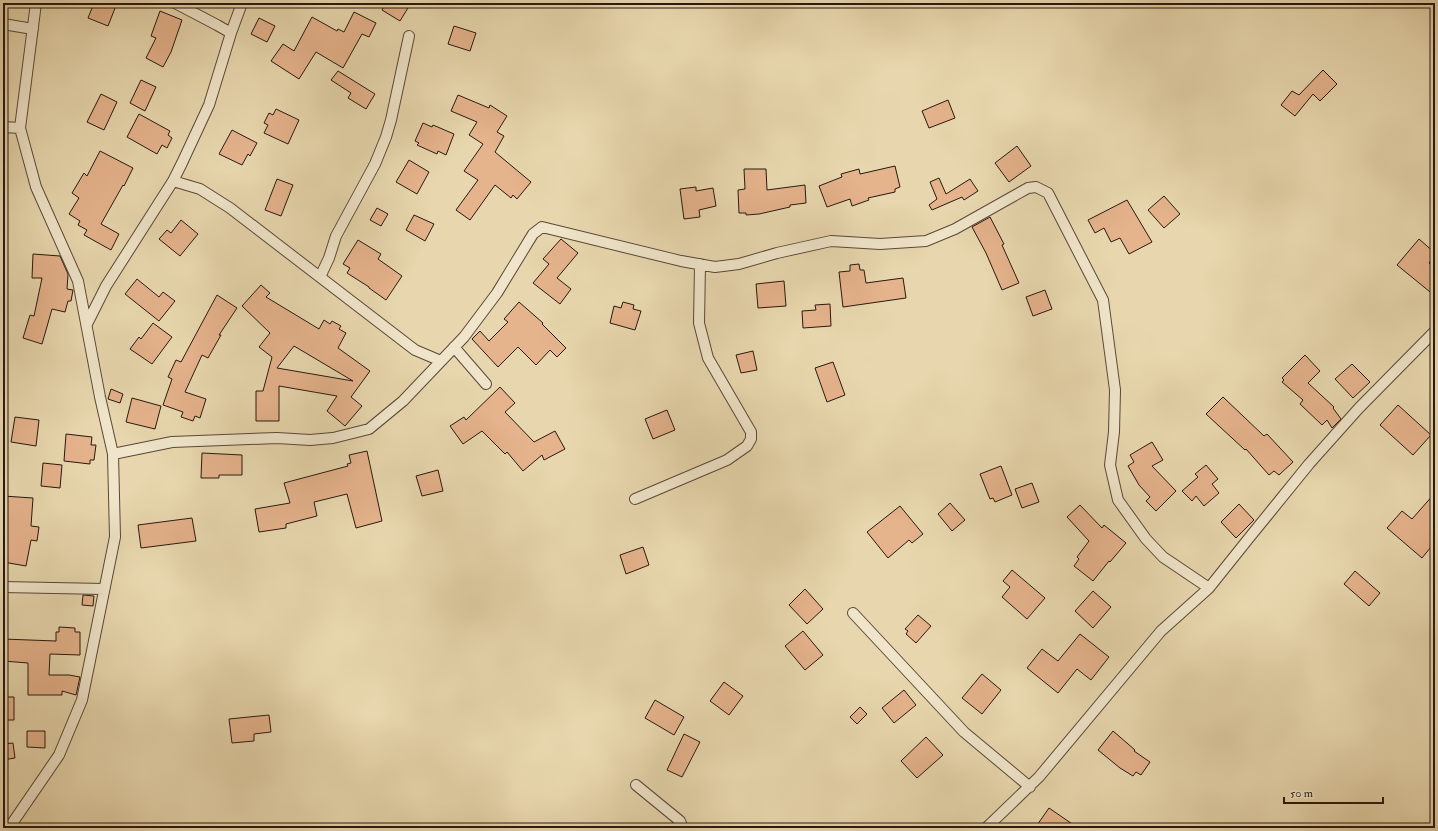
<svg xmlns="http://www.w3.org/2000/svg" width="1438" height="831" font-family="'IM FELL Double Pica',serif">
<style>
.building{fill:#e5b38c;stroke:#29180f;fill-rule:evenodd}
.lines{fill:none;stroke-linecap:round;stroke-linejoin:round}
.minor-casing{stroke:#594837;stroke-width:12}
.minor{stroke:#f0e5ca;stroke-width:10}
</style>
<rect width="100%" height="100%" fill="#e8d7ae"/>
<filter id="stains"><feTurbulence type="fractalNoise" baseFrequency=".005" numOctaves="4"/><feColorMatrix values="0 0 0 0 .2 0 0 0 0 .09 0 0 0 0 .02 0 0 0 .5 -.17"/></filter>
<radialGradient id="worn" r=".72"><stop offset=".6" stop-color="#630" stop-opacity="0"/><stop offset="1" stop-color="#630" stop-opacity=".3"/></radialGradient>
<path class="building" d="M94,3H117L108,26L88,18Z
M386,3H411L400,21L382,10Z
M160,11L182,20L171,52L163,67L146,58L156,38L151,36Z
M354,12L376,23L369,37L362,34L343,68L316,52L299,79L271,61L283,44L294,51L312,17L337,31L338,29L344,32Z
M259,18L275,26L267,42L251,34Z
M454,26L476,33L470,51L448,44Z
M1323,70L1337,84L1320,101L1313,94L1295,116L1281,105L1292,91L1299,95Z
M338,71L375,94L366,109L348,98L351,93L331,80Z
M141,80L156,87L145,111L130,103Z
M101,94L117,102L104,130L87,122Z
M458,95L489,108L490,105L507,116L497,132L504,136L495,152L531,182L517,199L513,195L511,198L495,185L470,220L456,210L478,180L464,171L483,144L469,135L477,122L451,111Z
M948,100L955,118L929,128L922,111Z
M276,109L299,120L288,144L264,133L268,125L264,123L269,113L273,115Z
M139,114L170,131L168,135L172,138L167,148L162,145L157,154L127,137Z
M423,123L432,127L433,125L454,134L446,155L438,151L437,154L417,145L419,143L415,141Z
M232,130L257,143L250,156L248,154L242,165L219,154Z
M1017,146L1031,166L1009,182L995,163Z
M100,151L133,168L124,186L123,185L101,224L119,234L111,250L84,235L87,230L78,225L80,221L69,214L79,198L72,193L84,173L87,176Z
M409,160L429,172L417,194L396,182Z
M895,166L900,187L895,189V192L868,198L869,200L852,206L850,199L827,207L819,186L842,177L841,174L859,169L860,174Z
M744,169H766L767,190L805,185L806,203L790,205V207L759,214L746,215V213H739L738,190L745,189Z
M939,178L946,194L970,179L978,191L964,200L962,197L932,210L929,205L937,199L930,182Z
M277,179L293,185L281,216L265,210Z
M696,187V191L713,188L716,206L699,210L700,217L684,219L680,189Z
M1164,196L1180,214L1164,228L1148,210Z
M1127,200L1152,242L1129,254L1120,238L1111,242L1104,228L1095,233L1088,220Z
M377,208L388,214L381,226L370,220Z
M414,215L434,224L425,241L406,230Z
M990,217L1004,244L1002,245L1019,283L1002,290L986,253L972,227Z
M181,220L198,234L180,256L159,239L167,230L171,233Z
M561,239L578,253L557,278L571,289L560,304L533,283L549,264L543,259Z
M1419,239L1435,253V255L1429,263L1435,268V296L1397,265Z
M358,240L381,254L378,259L402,276L386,300L369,288V287L347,273L350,268L343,264Z
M33,254L60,256L68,274L67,289L73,290L71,301H68L65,312L52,309L42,344L23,338L30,315L34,316L42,278H32Z
M859,264L860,270H864L866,283L903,278L906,298L843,307L839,272L850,271V265Z
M137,279L159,297L163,292L175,301L159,321L125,294Z
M784,281L786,306L758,308L756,284Z
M261,285L270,293L266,297L319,329L324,320L330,324L332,321L341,326L339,329L346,333L338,348L370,371L351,397L362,406L345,426L327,411L337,396L279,386V421H256V391H263L272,357L259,347L270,333L242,306ZM294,346L353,381L277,368Z
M1045,290L1052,309L1033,316L1026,297Z
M217,295L237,308L219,335H221L208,358L202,355L185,392L206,399L200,418L195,416L193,421L181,417L183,412L163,405L172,379L168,377L176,360L181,362Z
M519,302L543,323L542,324L566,348L557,357L550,350L536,365L518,347L498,367L472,339L480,331L489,341L508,322L504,319Z
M623,302L634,305L633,309L641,311L635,330L610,323L614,306L621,308Z
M830,304L831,326L803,328L802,311L816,310L815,305Z
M153,323L172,337L152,364L130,349L139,337L141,339Z
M753,351L757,370L741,373L736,355Z
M1305,355L1320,371L1308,383L1334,407L1333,408L1341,419L1332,428L1327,420L1322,425L1300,404L1303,400L1282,382L1284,380L1282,378Z
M833,362L845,395L827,402L815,368Z
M1352,364L1370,382L1353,398L1335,379Z
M500,387L515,403L505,412L534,442L555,431L565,449L544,460L542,455L523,471L507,452L505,454L482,431L463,444L450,426L464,417L466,420Z
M111,389L123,394L120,403L108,399Z
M1223,397L1264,436L1267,434L1293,462L1279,475L1274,471L1269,475L1246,449L1245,450L1206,414Z
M132,398L161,406L155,429L126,422Z
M1398,405L1431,435L1413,455L1380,425Z
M667,410L675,430L653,439L645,419Z
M15,417L39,420L36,446L11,442Z
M66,434L92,437L91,445H96L94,460H90V464L64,461Z
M1152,442L1163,460L1152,466L1176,491L1156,511L1146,501L1150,497L1139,485L1128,466L1134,462L1130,455Z
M367,451L382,521L356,528L347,494L314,502L317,516L286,524V528L259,532L255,509L290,503L284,483L348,466L347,464L351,463L349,455Z
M202,453L242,455V475H219V478H201Z
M43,463L62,465L60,488L41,486Z
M1206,465L1218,479L1212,484L1219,493L1204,506L1196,496L1192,501L1182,491L1198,477L1195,474Z
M1001,466L1012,495L995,502L993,498L990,499L980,474Z
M438,470L443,491L422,496L416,476Z
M1032,483L1039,502L1022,508L1015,489Z
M1435,493V542L1422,558L1387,528L1402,511L1412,519Z
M3,496L33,498L31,526L39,527L37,541L31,540L26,566L3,562Z
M950,503L965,520L952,531L938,514Z
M1239,504L1254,520L1236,538L1221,522Z
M1080,505L1102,528L1104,525L1126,543L1110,562L1109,561L1093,581L1074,566L1079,559L1077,557L1089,541L1067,517Z
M900,506L923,534L912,543L909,540L888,558L867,532Z
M192,518L196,541L141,548L138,525Z
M643,547L649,565L626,574L620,555Z
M1012,570L1045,598L1027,619L1002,597L1010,587L1003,581Z
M1355,571L1380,593L1369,606L1344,584Z
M805,589L823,609L807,624L789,605Z
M1093,591L1111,607L1093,628L1075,611Z
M83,595L94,596L93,606L82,605Z
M918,615L931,626L916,643L906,634L908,631L905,629Z
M59,627L75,628V632H80V655L50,654L49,675H69L80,677L76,695L62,691V695H28V663L3,661V639L56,641V632H59Z
M803,631L823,655L805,670L785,646Z
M1080,634L1109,657L1091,680L1077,669L1058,693L1027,668L1042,649L1058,661Z
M982,674L1001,690L982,714L962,698Z
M724,682L743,696L729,715L710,701Z
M904,690L916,705L894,723L882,708Z
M3,697H14V720H3Z
M655,700L684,717L674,735L645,718Z
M860,707L867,714L857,724L850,717Z
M269,715L271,732L254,734V741L232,743L229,719Z
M27,731H45V748L27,747Z
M1113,731L1135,750L1134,751L1150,762L1141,775L1136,772L1133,776L1120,768L1098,750Z
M684,734L700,742L682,777L667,770Z
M926,737L943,755L917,778L901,761Z
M13,743L15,758L3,760V744Z
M1049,808L1078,828H1035Z"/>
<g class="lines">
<g class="minor-casing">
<path id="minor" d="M175,3L217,25L231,33
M3,24L33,29
M3,127L20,128
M173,181L200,189L230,208L415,350L441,361
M320,277L329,258L336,236L375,164L386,137L391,120L409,36
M87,324L106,286L173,181L182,163L209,105L231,33L242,3
M454,347L486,384
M113,454L172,442L277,438L310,440L333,438L369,429L403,401L464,337L497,293L533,234L542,227L681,261L715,267L739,264L777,253L831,241L880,244L926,241L955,229L1028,188L1036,187L1048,193L1103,300L1115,390L1114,432L1110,465L1118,500L1146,539L1163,557L1209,588
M635,499L727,460L747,446L751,439V432L708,358L699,323L700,264
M3,587L104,589
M853,613L964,732L1030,787
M636,785L680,821L683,828
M9,828L59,755L82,700L115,537L113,454L100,397L78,281L36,187L20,128L36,3
M986,828L1039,777L1161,631L1209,588L1249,538L1309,464L1359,408L1435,331"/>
</g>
<use href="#minor" class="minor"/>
</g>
<rect width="1438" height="831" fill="none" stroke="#e8d7ae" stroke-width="16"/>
<rect x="4" y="4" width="1430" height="823" fill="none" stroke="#29180f" stroke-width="2"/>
<rect x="8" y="8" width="1422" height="815" fill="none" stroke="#29180f"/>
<path d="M1284 797v6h99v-6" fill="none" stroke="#29180f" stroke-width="2"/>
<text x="1290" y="797" font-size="12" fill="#29180f" stroke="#f0e5ca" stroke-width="3" paint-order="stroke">50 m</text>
<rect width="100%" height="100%" filter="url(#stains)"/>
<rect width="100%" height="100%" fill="url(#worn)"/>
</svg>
